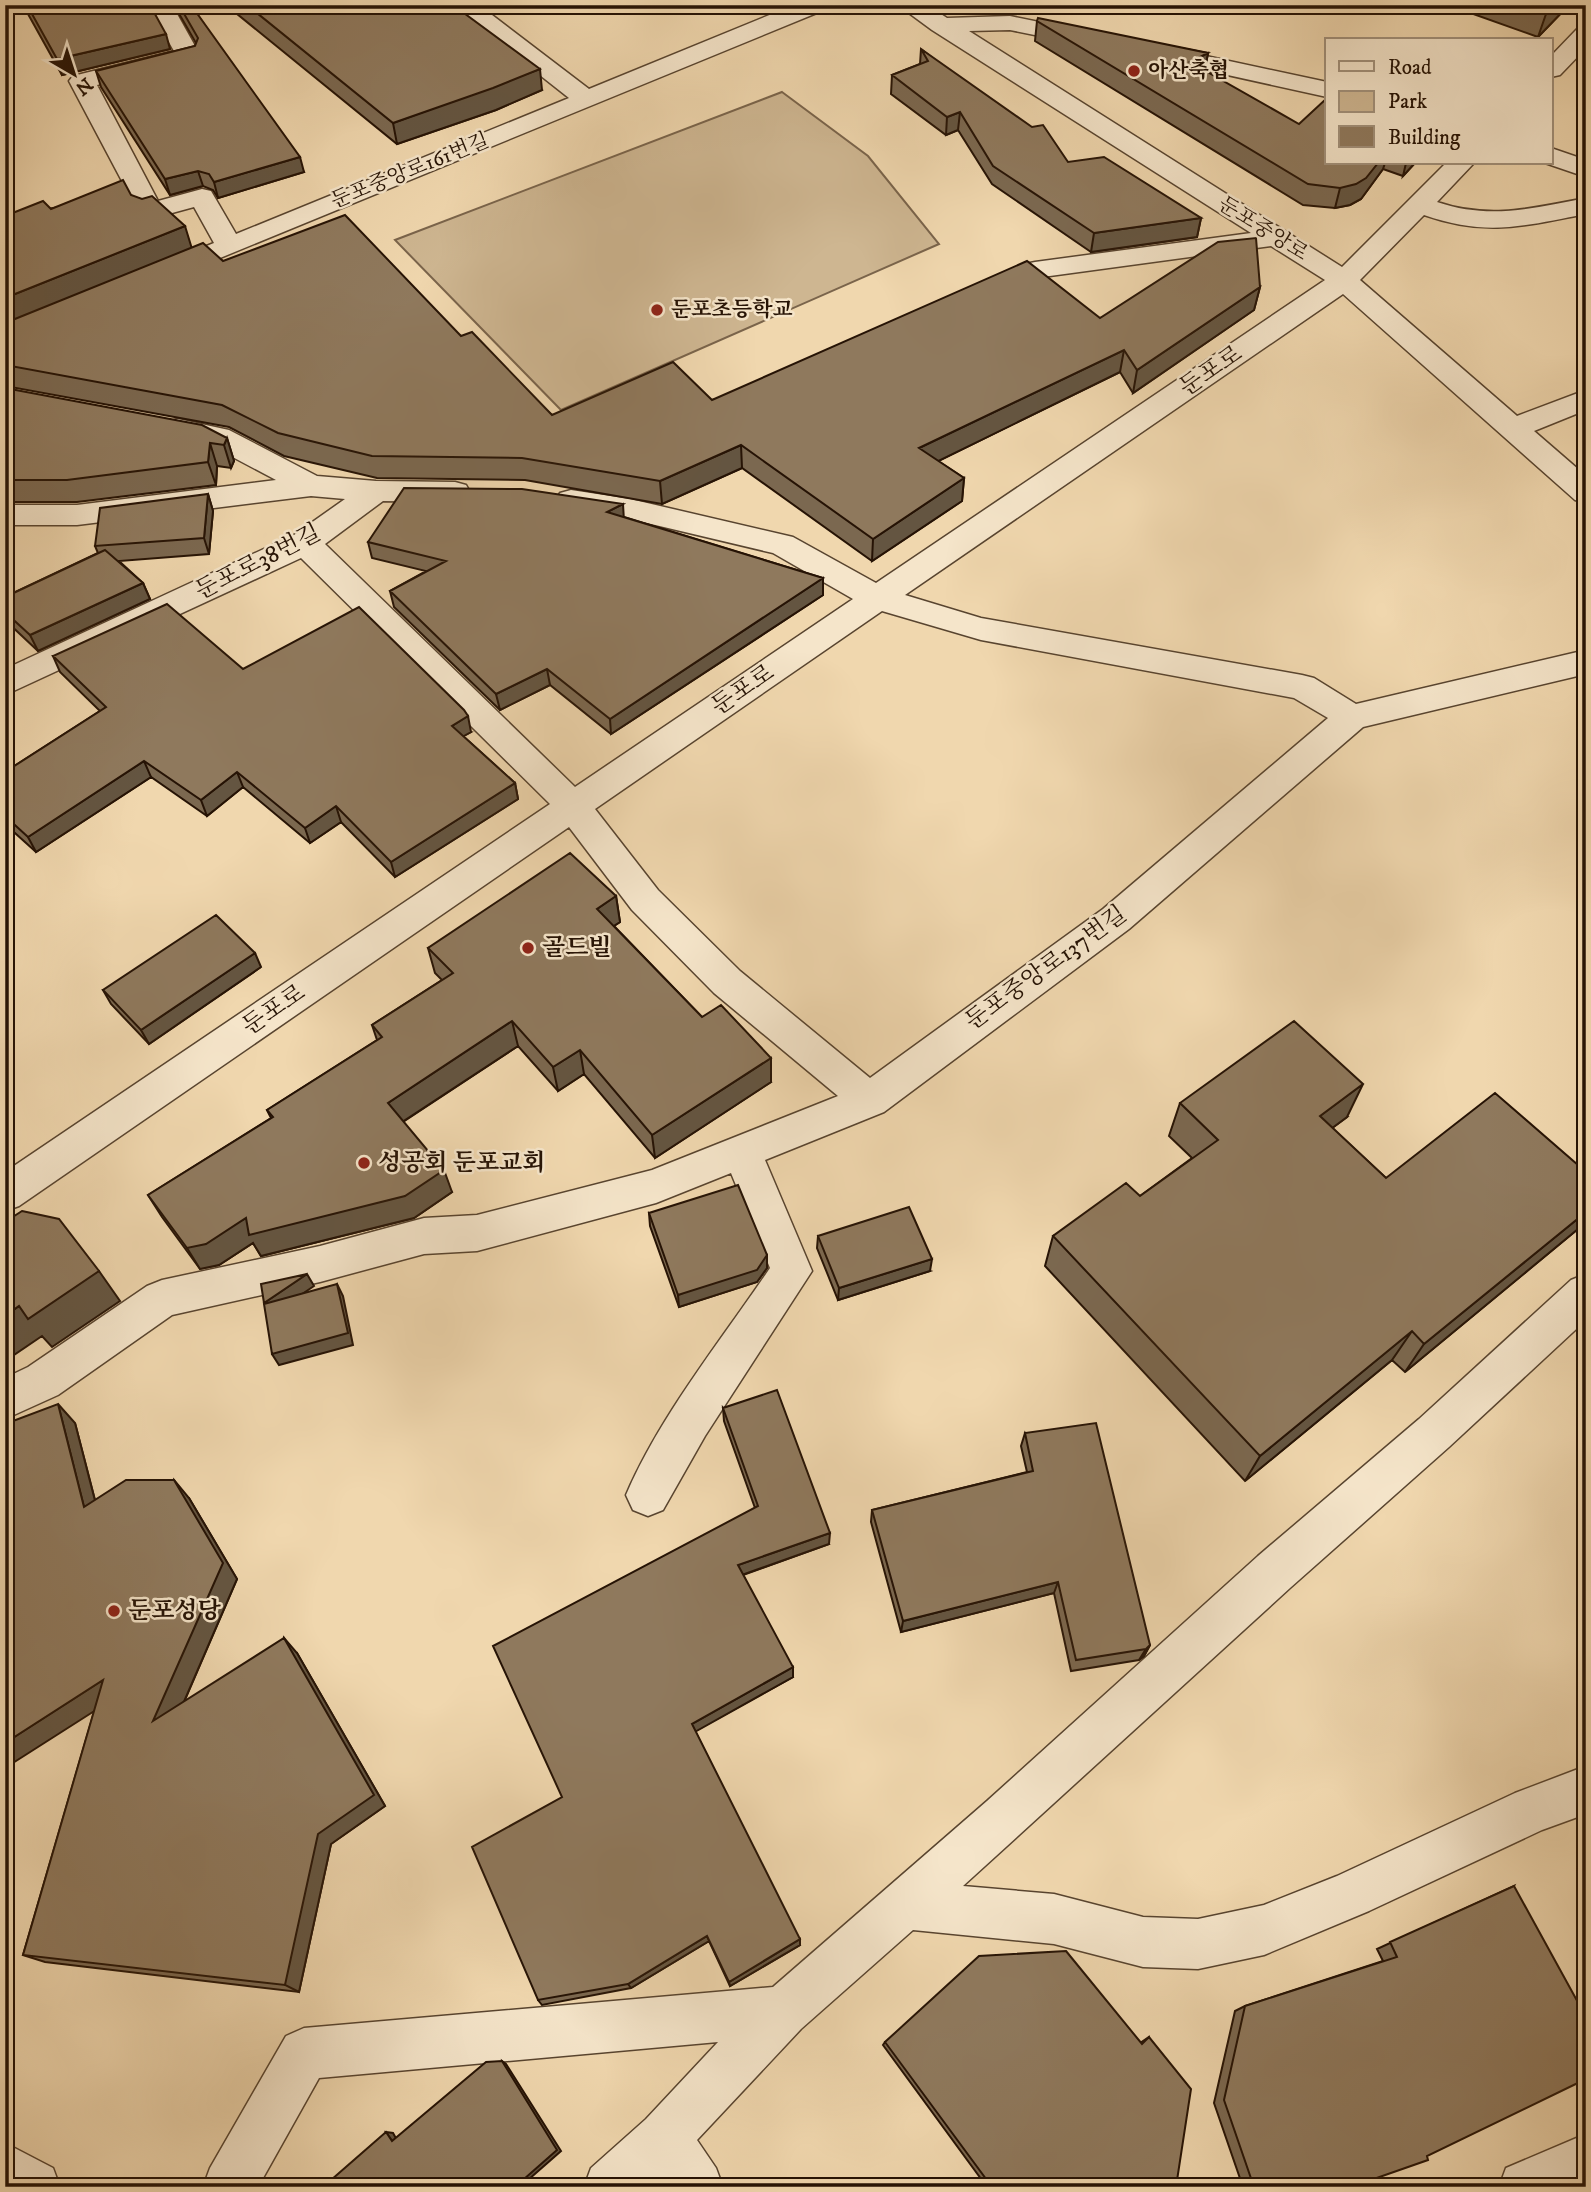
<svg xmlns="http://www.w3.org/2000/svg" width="1591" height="2192" font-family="'IM FELL DW Pica','Noto Serif KR',serif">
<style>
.green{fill:#ceb691;stroke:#7a644b;stroke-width:2}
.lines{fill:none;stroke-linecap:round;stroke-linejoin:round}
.minor-casing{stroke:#58442f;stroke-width:3}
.minor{fill:#f5e5ca;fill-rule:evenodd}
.wall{fill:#7b6850;stroke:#261305;stroke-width:2}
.shaded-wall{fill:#645541;stroke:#261305;stroke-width:2}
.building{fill:#8f795d;stroke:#261305;stroke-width:2}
.poi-dot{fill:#8f2418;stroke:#f5e5ca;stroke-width:2.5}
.labels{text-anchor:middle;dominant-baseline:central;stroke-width:5;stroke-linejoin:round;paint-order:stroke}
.far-poi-label{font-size:21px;font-weight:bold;fill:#261305;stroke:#f5e5ca;text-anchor:start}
.far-street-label{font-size:21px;fill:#261305;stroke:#f5e5ca}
.street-label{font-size:24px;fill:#261305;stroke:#f5e5ca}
.poi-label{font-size:24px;font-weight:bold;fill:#261305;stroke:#f5e5ca;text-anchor:start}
</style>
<rect width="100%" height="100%" fill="#f0d7ae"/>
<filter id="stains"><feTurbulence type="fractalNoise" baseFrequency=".00286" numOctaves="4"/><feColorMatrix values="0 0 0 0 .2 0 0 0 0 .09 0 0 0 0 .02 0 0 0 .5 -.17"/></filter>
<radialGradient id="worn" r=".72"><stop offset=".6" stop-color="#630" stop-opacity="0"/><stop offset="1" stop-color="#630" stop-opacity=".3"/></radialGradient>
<path class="green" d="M782,92L868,156L939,244L561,410L395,240Z"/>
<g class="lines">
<g class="minor-casing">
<path id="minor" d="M148,5H172L200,55L197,60L97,85L158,201L202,189L211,191L236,234L569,98L451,5H479L589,89L794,5H828L824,10L164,281L154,279L150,273L154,267L214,243L194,207L150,219L141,217L69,81L73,76L174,51Z
M898,5H927L947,18L1010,16L1098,34L1101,39L1098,44L1089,46L1010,30L969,31L1342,267L1446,163H1474L1437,202C1490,220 1533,208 1586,198V214C1523,226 1487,237 1424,215L1360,280L1517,416L1586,390V410L1534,431L1586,476V503L1575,500L1343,294L905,595L981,618L1302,675L1314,678L1356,704L1586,650V674L1363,727L1129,929L884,1112L765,1160L812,1271L705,1436L663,1510L648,1516L633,1510L626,1495C661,1414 721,1341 770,1268L731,1173L656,1203L477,1251L424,1254L320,1282L172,1315L58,1395L5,1419V1378L28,1367L147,1286L162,1280L320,1246L424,1218L477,1215L652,1170L838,1096L714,993L632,910L569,827L19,1206L5,1211V1172L550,804L301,558L5,695V669L294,535L345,499L311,496L77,525H5V505H77L276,480L210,445L168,436L163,429L168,422L178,419L229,430L317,476L376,481L455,482L466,485L470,492L466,499L455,502L383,501L325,544L575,787L853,599L773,553L630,519L560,507L556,500L560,493L571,490L630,499L793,537L876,583L1325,280L1271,246L1035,278L1025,276L1021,270L1025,264L1035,262L1251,233L932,30ZM882,611L981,640L1294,698L1328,718L1103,909L870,1078L740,971L658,890L595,809Z
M1586,27V48L1560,75L1551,77V56L1577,29Z
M1155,45L1327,82V97L1146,57L1143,52L1146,47Z
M1551,148L1586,160V177L1545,163H1551Z
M1586,1274V1320L1449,1447L1290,1588L963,1886L1054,1894L1143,1917L1198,1919L1264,1905L1337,1876L1515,1793L1586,1766V1814L1542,1830L1369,1911L1264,1955L1198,1969L1143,1967L1054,1944L913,1930L801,2029L697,2140L716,2168L723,2187H666L660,2177L649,2187H584L591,2168L646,2119L718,2042L319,2078L258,2187H203L210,2168L286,2036L304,2028L773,1987L987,1801L1258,1556L1419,1419L1571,1280Z
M1586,2134V2187H1499L1506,2168Z
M5,2143L53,2168L60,2187H5Z"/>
</g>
<use href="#minor" class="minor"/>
</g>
<path class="wall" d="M23,5H150L170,49L62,75Z
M174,5H191L304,172L218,198L213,190L203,186L170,195L101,87L96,71L195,46L196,43Z
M226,5H453L542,90L496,110L397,144Z
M1448,5H1569L1538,37Z
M1037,21L1208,53L1205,70L1327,163H1415L1403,176L1383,169L1361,199L1350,205L1335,208L1303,205L1035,41Z
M921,49L1068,162L1201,218L1197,237L1091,252L992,184L958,130L946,135L891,94L892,75L920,64Z
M131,195L191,248L223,261L461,336L552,415L712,400L1100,318L1260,287L1254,310L1133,393L1120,372L938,461L964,478L962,501L872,561L742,468L662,504L525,480L377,478L284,456L229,427L5,386V216Z
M5,388L227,438L234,461L231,468L217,466L216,485L77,502H5Z
M208,494L213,511L209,554L119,561L143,583L150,599L38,651L5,620V597L98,553L95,546Z
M624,517L823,578V595L611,734L550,685L500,710L394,607L390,591L426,571L372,558L368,542Z
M53,656L243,669L471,732L463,736L515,783L518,799L395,877L341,822L310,843L243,787L207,816L151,777L36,852L5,824V772L100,711L60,672Z
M616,896L620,922L614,926L702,1017L771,1082L655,1158L584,1074L558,1091L518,1046L403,1122L452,1192L414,1218L261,1256L253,1243L219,1265L200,1269L162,1217L148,1195L271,1118L267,1110L377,1040L372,1025L442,980L435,973L428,948Z
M261,967L149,1044L111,1004L103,990Z
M1180,1103L1347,1117L1332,1128L1386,1178L1584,1224L1405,1372L1392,1360L1245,1481L1045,1266L1053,1236L1140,1196L1192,1158L1169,1136Z
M649,1213L767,1268L757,1282L679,1307L650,1226Z
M818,1236L930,1271L838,1300L817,1248Z
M723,1408L829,1544L743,1575L793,1677L695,1731L800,1945L730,1986L709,1941L631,1988L542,2005L538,2000L562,1797L755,1508L724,1421Z
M75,1423L95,1500L189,1498L237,1579L184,1702L297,1653L385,1806L331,1844L299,1992L45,1962L23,1955L94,1712Z
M1025,1433L1150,1645L1144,1656L1139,1660L1071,1671L1054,1593L901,1632L871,1522L872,1510L1027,1472L1021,1446Z
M1514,1886L1351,2187H1243L1214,2103L1235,2011L1245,2006L1383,1961L1377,1949Z
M1149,2037L1176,2187H987L883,2045L885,2042L1140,2043Z"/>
<path class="shaded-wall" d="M1555,5H1569L1538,37L1546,14Z
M166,34L170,49L62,75L57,59Z
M1208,53L1204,74L1190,62Z
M540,69L542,90L496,110L397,144L393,123Z
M960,112L958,130L946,135L947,117Z
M300,157L304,172L218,198L214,182Z
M1378,163H1385L1383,169L1361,199L1350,205L1335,208L1340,188Z
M1406,163H1415L1403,176Z
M198,171L203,186L170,195L165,179Z
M1201,218L1197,237L1091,252L1094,233Z
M185,226L192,249L5,325V298Z
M1260,287L1254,310L1133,393L1137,370Z
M1124,350L1120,372L918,471L919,448Z
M227,438L234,461L231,468L224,445Z
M210,443L217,466L216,485L208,462Z
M741,445L742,468L662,504L660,481Z
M964,478L962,501L872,561L873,539Z
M208,494L213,511L209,554L204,538Z
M623,504L624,521L607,512Z
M823,578V595L611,734L610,719Z
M143,583L150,599L38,651L30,635Z
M547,669L550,685L500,710L496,694Z
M468,716L471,732L455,741L452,726Z
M144,761L151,777L36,852L28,837Z
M237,772L243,787L207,816L201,800Z
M515,783L518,799L395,877L391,862Z
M336,806L341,822L310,843L305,828Z
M616,896L620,922L601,934L597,909Z
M255,953L261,967L149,1044L141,1030Z
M512,1021L518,1046L396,1126L388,1103Z
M580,1050L584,1074L558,1091L553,1067Z
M771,1058V1082L655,1158L652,1135Z
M1363,1084L1347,1117L1304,1149L1320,1116Z
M444,1170L452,1192L414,1218L261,1256L253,1243L219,1265L200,1269L187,1248L246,1218Z
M1586,1212V1222L1584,1224L1405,1372L1424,1344Z
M767,1255V1268L757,1282L679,1307L678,1295Z
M932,1259L930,1271L838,1300L839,1288Z
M99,1271L120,1301L52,1347L42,1336L5,1361V1316L19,1306Z
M307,1274L314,1286L271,1315L264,1303Z
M337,1284L343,1296L353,1345L279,1365L272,1354Z
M1412,1331L1392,1360L1245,1481L1260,1456Z
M58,1404L75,1423L101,1524L84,1507Z
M174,1480L189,1498L237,1579L170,1734L153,1721Z
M830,1533L829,1544L739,1576L738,1565Z
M1058,1582L1054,1593L901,1632L903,1621Z
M284,1638L297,1653L385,1806L331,1844L299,1992L285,1985Z
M1150,1645L1144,1656L1139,1660L1146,1649Z
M793,1667V1677L693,1733L692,1724Z
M103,1680L121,1694L5,1768V1743Z
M707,1936L709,1941L631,1988L628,1984Z
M800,1939V1945L730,1986L729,1982Z
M502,2061L506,2064L561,2151L520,2187H515Z
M386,2132L393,2133L398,2142L392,2141Z"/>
<path class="building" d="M27,5H150L166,34L57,59Z
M179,5H191L300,157L214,182L209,174L198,171L165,179L96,71L195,46L198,38Z
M247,5H453L540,69L493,88L393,123Z
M1520,5H1555L1546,14Z
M1038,18L1208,53L1190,62L1299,124L1327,98V163H1378L1366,178L1356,184L1340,188L1308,184L1037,21Z
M921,49L1032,127L1043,125L1068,162L1104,157L1201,218L1094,233L993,166L960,112L947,117L892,75L928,61Z
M123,180L131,195L142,199L152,196L185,226L5,298V216L43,201L51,209Z
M345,215L461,336L472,332L552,415L673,362L712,400L1027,261L1100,318L1218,242L1256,238L1260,287L1137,370L1124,350L919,448L964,478L873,539L741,445L660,481L522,458L372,456L278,433L222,405L5,365V323L203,243L223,261Z
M5,388L202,425L227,438L224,445L210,443L208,462L67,480H5Z
M404,488L522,489L623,504L607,512L823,578L610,719L547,669L496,694L390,591L446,561L368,542Z
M208,494L204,538L95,546L100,508Z
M105,550L143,583L30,635L5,612V597Z
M167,604L243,669L359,607L464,710L468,716L452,726L515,783L391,862L336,806L305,828L237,772L201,800L144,761L28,837L5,816V772L106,707L53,656Z
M570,853L616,896L597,909L702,1017L721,1005L771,1058L652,1135L580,1050L553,1067L512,1021L388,1103L444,1170L405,1196L249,1235L246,1218L206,1244L187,1248L148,1195L273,1117L267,1110L382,1037L372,1025L453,973L428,948Z
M216,915L255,953L141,1030L103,990Z
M1294,1021L1363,1084L1320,1116L1386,1178L1495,1093L1586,1172V1212L1424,1344L1412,1331L1260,1456L1053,1236L1126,1183L1140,1196L1218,1140L1180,1103Z
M738,1185L767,1255L757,1270L678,1295L649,1213Z
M909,1207L932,1259L839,1288L818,1236Z
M22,1211L59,1219L99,1271L28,1319L19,1306L5,1316V1222Z
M307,1274L264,1303L261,1284Z
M337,1284L348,1333L272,1354L264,1304Z
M777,1390L830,1533L738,1565L793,1667L692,1724L800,1939L729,1982L707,1936L628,1984L538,2000L472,1847L562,1797L493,1646L758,1506L723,1408Z
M58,1404L84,1507L126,1480H174L223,1563L153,1721L284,1638L374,1795L318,1834L285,1985L23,1955L103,1680L5,1743V1424Z
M1096,1423L1150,1645L1146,1649L1076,1660L1058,1582L903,1621L872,1510L1033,1471L1025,1433Z
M1514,1886L1586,2017V2079L1427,2156L1428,2160L1351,2187H1254L1224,2100L1245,2006L1397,1957L1390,1942Z
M1066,1951L1142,2044L1149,2037L1191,2089L1176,2187H992L885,2042L979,1956Z
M502,2061L557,2150L515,2187H323L386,2132L392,2141L486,2062Z"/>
<g class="poi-dot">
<circle cx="1134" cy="71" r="7"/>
<circle cx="657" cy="310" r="7"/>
<circle cx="528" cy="948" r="7"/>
<circle cx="364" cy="1163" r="7"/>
<circle cx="114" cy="1611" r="7"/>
</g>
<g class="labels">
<g class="far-poi-label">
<text x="1148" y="71">아산축협</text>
<text x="671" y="310">둔포초등학교</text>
</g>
<g class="far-street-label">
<text transform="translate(410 171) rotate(-22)">둔포중앙로161번길</text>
<text transform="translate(1263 229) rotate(32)">둔포중앙로</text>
</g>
<g class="street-label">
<text transform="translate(1211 371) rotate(-34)">둔포로</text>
<text transform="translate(258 562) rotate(-27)">둔포로38번길</text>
<text transform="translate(743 690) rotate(-34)">둔포로</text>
<text transform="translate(1046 968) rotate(-36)">둔포중앙로137번길</text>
<text transform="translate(274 1010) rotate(-34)">둔포로</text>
</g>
<g class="poi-label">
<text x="542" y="948">골드빌</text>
<text x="378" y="1163">성공회 둔포교회</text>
<text x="128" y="1611">둔포성당</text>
</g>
</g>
<rect width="1591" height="2192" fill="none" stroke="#f0d7ae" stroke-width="28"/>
<rect x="7" y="7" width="1577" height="2178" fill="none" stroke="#261305" stroke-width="3.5"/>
<rect x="14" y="14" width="1563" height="2164" fill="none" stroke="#261305" stroke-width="2"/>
<rect x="1325" y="38" width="228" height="126" fill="#f5e5ca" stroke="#a2917b" stroke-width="2"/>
<rect x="1339" y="61" width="35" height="10" fill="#f5e5ca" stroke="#a2917b" stroke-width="2"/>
<text x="1388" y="74" font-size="21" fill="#261305">Road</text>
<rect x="1339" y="91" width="35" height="21" fill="#ceb691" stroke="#a2917b" stroke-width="2"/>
<text x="1388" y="108" font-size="21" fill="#261305">Park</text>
<rect x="1339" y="126" width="35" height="21" fill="#8f795d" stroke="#a2917b" stroke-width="2"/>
<text x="1388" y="144" font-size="21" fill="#261305">Building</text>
<g transform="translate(74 74) rotate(141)" stroke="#f5e5ca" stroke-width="5" paint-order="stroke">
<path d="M0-5L12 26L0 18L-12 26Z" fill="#261305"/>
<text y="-10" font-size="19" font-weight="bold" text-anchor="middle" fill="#261305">N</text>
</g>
<rect width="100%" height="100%" filter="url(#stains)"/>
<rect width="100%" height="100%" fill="url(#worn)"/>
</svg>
